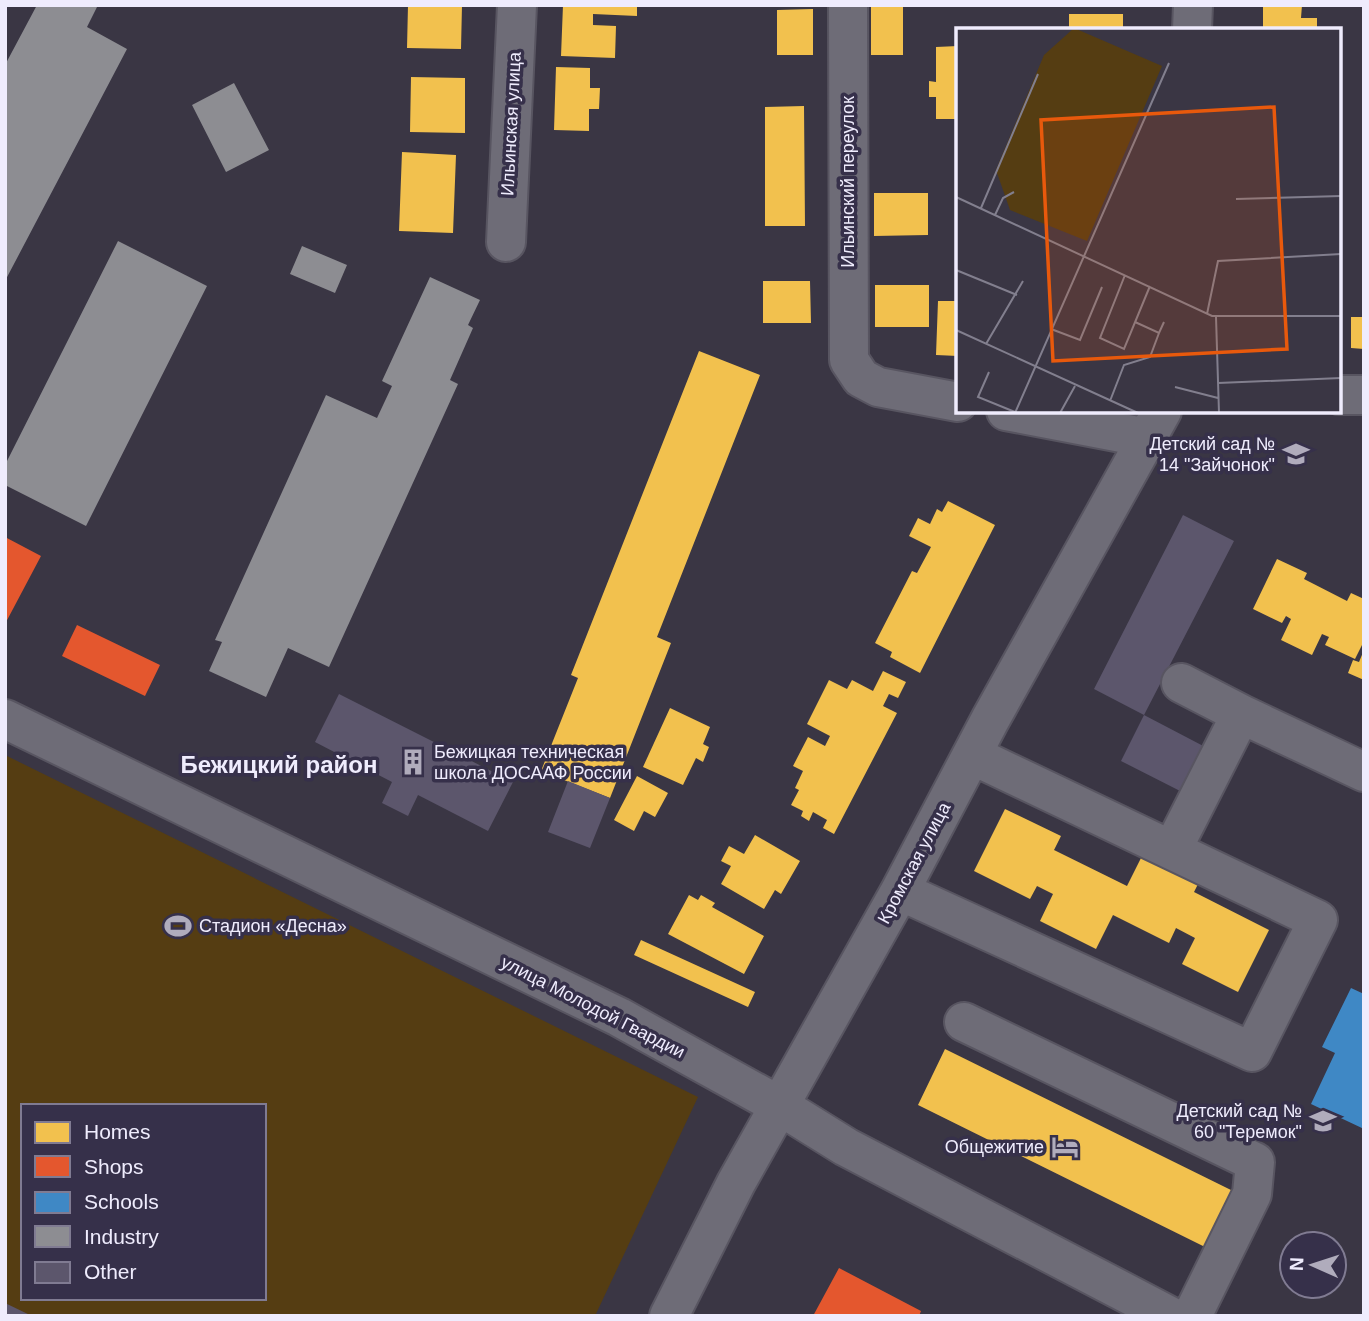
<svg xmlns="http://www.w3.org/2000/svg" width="1369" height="1321" font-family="Arial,sans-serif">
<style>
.green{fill:#553d12;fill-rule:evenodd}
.homes{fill:#f2c14e}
.shops{fill:#e4572e}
.schools{fill:#3f88c5}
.industry{fill:#8d8d92}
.building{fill:#5c566c}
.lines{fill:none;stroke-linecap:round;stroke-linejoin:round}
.minor-casing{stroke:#585561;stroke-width:42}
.minor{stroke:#6e6c77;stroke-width:38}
.labels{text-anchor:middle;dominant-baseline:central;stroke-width:7;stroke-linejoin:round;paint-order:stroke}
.street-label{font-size:18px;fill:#efecfd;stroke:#36304a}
.poi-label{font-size:18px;fill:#efecfd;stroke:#36304a;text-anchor:end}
.district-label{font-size:24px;font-weight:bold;fill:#efecfd;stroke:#36304a}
.inset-road{fill:none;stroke:#827f8e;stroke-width:2}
.view{fill:#e8590c;fill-opacity:0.15;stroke:#e8590c;stroke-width:3.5}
.inset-edge{fill:none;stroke:#efecfd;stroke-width:3.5}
</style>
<rect width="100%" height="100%" fill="#3a3644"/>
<path class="green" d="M5,755L698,1097L595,1316H5ZM23,1106H264V1298H23Z"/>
<path class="homes" d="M408,5H462L461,49L407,48Z
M563,5H637V16L593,14V25L616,26L615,58L561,56Z
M871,5H903V55H871Z
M1263,5H1302L1301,18H1317V30H1263Z
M813,9V55H777V10Z
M1069,14H1123V30H1069Z
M958,46V119H936V97H929V81L936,82V47Z
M556,67L590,68V88H600L599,109H589V131L554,130Z
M411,77L465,78V133L410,132Z
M804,106L805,226H765V107Z
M402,152L456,155L453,233L399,231Z
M874,193H928V235L874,236Z
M763,281H810L811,323H763Z
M875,285H929V327H875Z
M938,301H958V356L936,355Z
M1351,317H1364V349L1351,348Z
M699,351L760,375L657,637L671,643L610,798L541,771L578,678L571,675Z
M948,501L995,525L920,673L890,657L892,652L875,643L912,571L917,573L931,547L909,536L918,518L930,524L937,509L942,512Z
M1277,559L1307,573L1304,579L1347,601L1351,593L1364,599V641L1355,659L1325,645L1329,637L1322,634L1312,655L1281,640L1291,619L1286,616L1282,623L1253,609Z
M1364,650V680L1348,673L1353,660L1359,662Z
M883,671L906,682L898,698L889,694L883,706L897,713L834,834L823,828L827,820L813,812L809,821L801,816L803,811L791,805L799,790L795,788L803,771L793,766L808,737L825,746L830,736L807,724L829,680L847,689L852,680L873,691Z
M670,708L710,727L703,744L709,747L703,762L696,758L683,785L643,767Z
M637,776L668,793L655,817L644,811L634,831L614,820Z
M1005,809L1061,836L1054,850L1127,886L1144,852L1200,880L1194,892L1269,930L1238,992L1182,964L1195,938L1176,928L1169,943L1113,915L1096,949L1040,921L1053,894L1037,886L1030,899L974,871Z
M755,835L800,861L781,894L775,890L764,909L721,884L731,866L721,861L729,846L744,854Z
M689,895L698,900L701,895L715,903L712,907L764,936L744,974L668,934Z
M641,940L755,992L748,1007L634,955Z
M945,1049L1233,1191L1205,1247L918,1105Z"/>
<path class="shops" d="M5,537L41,556L5,624Z
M77,625L160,665L145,696L62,656Z
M839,1268L921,1311L919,1316H813Z"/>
<path class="schools" d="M1351,988L1364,994V1129L1311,1104L1335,1053L1322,1047Z"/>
<path class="industry" d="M37,5H98L87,27L127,49L5,281V65Z
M234,83L269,150L226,172L192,105Z
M118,241L207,286L86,526L5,485V465Z
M302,246L347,265L335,293L290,274Z
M430,277L480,300L468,325L473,328L450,380L458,384L329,667L288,648L266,697L209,671L222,642L215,640L326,395L377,418L392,386L382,381Z"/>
<path class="building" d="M1183,515L1234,541L1144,715L1094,689Z
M339,694L513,782L488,831L418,795L408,816L382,803L392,782L315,742Z
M1144,715L1209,749L1186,794L1121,761Z
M568,781L610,798L590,848L548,832Z
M5,1303L32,1316H5Z"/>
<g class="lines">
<g class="minor-casing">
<path id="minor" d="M848,5L849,360L861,378L878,387L958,402
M1192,30L1193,5
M506,242L517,5
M1339,395H1364
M1006,411L1148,438
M1241,714L1364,772
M5,719L619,1017L780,1106L846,1147L1170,1316
M1172,850L1241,714L1181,683
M900,891L1252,1052L1318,920L972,755
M964,1022L1255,1162L1252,1194L1192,1316
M669,1316L736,1183L900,891L990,720L1162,411"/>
</g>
<use href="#minor" class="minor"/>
</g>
<defs>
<g id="school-bare" transform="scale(2.1)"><path d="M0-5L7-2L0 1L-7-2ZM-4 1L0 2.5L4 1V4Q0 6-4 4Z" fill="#b0acbc" stroke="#36304a" stroke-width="2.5" paint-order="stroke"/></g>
<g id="building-bare" transform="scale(2.1)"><path d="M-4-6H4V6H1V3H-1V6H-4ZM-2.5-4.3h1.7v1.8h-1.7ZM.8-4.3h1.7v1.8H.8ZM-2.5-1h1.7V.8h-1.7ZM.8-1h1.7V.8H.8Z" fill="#b0acbc" stroke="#36304a" stroke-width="2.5" paint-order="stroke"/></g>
<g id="stadium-bare" transform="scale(2.1)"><path d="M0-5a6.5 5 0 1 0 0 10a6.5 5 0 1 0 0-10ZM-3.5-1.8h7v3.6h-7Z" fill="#b0acbc" stroke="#36304a" stroke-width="2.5" paint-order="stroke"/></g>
<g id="hotel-bare" transform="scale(2.1)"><path d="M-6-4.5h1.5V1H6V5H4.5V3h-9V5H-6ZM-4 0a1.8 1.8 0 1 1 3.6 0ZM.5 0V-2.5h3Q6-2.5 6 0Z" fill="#b0acbc" stroke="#36304a" stroke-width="2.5" paint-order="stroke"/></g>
</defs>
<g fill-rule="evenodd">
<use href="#school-bare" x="1296" y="454"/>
<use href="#building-bare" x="413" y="762"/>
<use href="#stadium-bare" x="178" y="926"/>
<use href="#school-bare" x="1323" y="1121"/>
<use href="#hotel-bare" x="1065" y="1147"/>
</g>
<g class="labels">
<g class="street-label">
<text transform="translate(511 124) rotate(-87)">Ильинская улица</text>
<text transform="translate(848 182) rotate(-90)">Ильинский переулок</text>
<text transform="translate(914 863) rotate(-62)">Кромская улица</text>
<text transform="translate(593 1007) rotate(27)">улица Молодой Гвардии</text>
</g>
<g class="poi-label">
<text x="1275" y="444">Детский сад №<tspan x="1275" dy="21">14 "Зайчонок"</tspan></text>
<text x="434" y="752" text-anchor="start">Бежицкая техническая<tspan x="434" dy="21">школа ДОСААФ России</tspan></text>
<text x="199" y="926" text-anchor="start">Стадион «Десна»</text>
<text x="1302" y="1111">Детский сад №<tspan x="1302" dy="21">60 "Теремок"</tspan></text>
<text x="1044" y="1147">Общежитие</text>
</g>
<g class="district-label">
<text x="279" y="764">Бежицкий район</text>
</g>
</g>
<g transform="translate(956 28)">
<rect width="385" height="385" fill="#3a3644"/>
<path d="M118,0L206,38L131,213L54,182L40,142L88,27Z" fill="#553d12"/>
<path class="inset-road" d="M0,169L256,288H385M280,171L385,168M25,180L82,46M39,187L47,170L58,164M0,242L61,267M169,247L144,310L168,321L194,258M251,286L262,233L385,226M260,289L263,385M179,294L203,305L208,294M95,301L124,312L146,259M0,302L182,385M30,316L67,253M33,344L22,369L59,384M262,355L385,350M219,359L262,370M154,373L168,337L194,329L203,305M59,385L213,35M104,385L119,358"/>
<path class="view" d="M318,79L331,321L97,333L85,92Z"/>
<rect width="385" height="385" class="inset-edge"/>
</g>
<rect width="1369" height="1321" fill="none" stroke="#efecfd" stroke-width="14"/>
<rect x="21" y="1104" width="245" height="196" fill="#36304a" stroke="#807b92" stroke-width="2"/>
<rect x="35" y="1122" width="35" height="21" fill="#f2c14e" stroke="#807b92" stroke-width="2"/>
<text x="84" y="1139" font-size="21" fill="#efecfd">Homes</text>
<rect x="35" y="1156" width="35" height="21" fill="#e4572e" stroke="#807b92" stroke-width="2"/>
<text x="84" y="1174" font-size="21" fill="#efecfd">Shops</text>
<rect x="35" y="1192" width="35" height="21" fill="#3f88c5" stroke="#807b92" stroke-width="2"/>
<text x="84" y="1209" font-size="21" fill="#efecfd">Schools</text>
<rect x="35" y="1226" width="35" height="21" fill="#8d8d92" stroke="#807b92" stroke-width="2"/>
<text x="84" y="1244" font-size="21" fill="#efecfd">Industry</text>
<rect x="35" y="1262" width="35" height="21" fill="#5c566c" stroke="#807b92" stroke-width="2"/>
<text x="84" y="1279" font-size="21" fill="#efecfd">Other</text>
<g transform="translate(1313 1265) rotate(273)"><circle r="33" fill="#36304a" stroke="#807b92" stroke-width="2"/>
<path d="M0-5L12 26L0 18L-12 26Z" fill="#b0acbc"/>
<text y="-10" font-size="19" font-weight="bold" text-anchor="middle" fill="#efecfd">N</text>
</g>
</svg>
